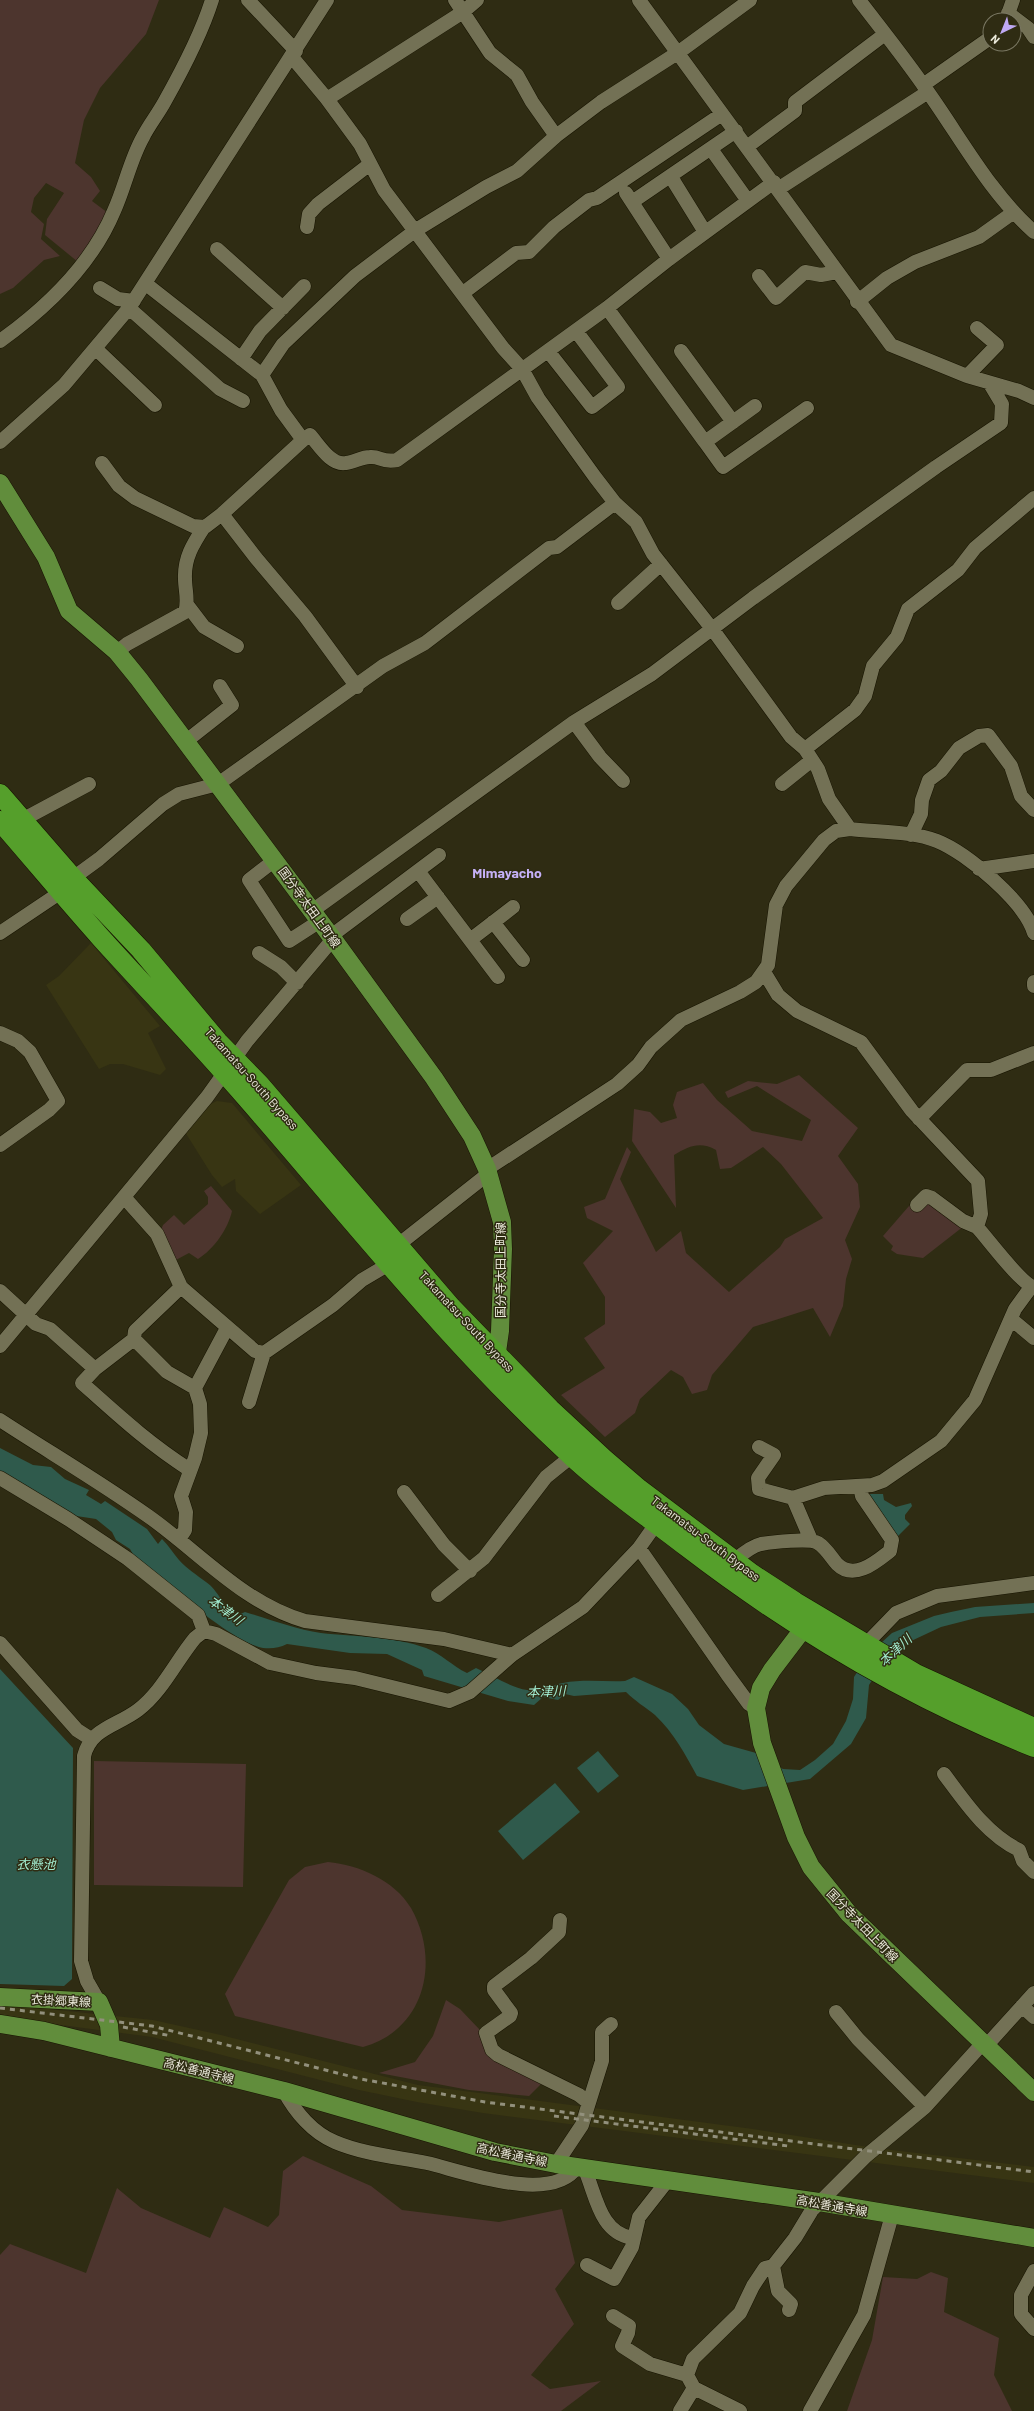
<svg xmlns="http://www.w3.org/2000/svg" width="1034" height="2411" font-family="Barlow,'Noto Sans JP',sans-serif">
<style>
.built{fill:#383513}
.green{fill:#4d352e}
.water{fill:#2f5a4c}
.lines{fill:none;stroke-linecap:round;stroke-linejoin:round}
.minor-casing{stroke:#171400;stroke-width:15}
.major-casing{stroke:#171400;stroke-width:19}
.highway-casing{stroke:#171400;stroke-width:21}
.minor{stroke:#737155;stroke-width:14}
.major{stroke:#618d3c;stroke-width:18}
.highway{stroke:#559f2b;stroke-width:20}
.rail{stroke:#92907c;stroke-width:3;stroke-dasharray:5 5;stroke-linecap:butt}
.labels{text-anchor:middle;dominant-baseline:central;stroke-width:3;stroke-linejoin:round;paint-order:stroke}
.street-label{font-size:12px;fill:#eae9da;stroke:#2f2c13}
.water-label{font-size:13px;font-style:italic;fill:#a1ecd1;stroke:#2f2c13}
.quarter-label{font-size:14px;font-weight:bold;fill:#c6b1f8;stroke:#2f2c13}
</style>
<rect width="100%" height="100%" fill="#2f2c13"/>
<path class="built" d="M91,943L160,1026L148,1033L166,1069L160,1075L123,1064H110L99,1069L46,985L59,976Z
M217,1101L232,1103L301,1185L260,1214L236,1191L235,1179L222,1187L212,1175L185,1132L204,1107Z
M0,2004L153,2020L221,2035L418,2085L753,2129L875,2148L1034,2167V2183L483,2113L417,2102L359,2090L152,2037L0,2017Z"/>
<path class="green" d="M0,0H159L146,34L100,88L84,120L75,163L91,177L100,191L92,201L108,213L78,262L45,235L47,219L64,193L46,183L34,198L31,212L44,224L41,239L60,256L44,260L13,288L0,294Z
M799,1075L858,1128L838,1156L858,1184L860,1207L845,1240L852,1259L846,1279L843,1306L830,1337L813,1308L753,1327L712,1375L707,1390L692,1394L683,1377L671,1370L640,1399L635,1413L605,1437L561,1395L605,1368L584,1338L605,1324V1297L583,1263L613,1231L587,1218L584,1207L605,1199L627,1147L631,1152L620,1179L656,1252L681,1231L686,1253L729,1292L780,1247L785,1239L823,1218L781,1164L763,1147L731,1168L720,1169L716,1150C700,1141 689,1146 674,1155L676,1208L632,1141L634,1109L650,1112L661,1123L677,1118L673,1105L677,1092L703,1083L717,1100L752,1131L802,1141L811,1120L757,1086L728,1098L725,1092L748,1081L777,1084Z
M211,1186L232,1211C228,1229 214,1249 198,1259L189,1253L174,1261L160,1232L163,1225L174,1215L184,1225L208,1204V1197L204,1191Z
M922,1191L964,1226L923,1258L897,1254L891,1250L893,1246L883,1236Z
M94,1761L246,1764L243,1887L94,1885Z
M328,1862C359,1865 394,1880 411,1908C441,1961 425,2030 363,2047L235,2016L225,1994L289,1880L305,1867Z
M446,2000L460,2009L480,2030L493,2055L541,2084L529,2096L469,2090L379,2073L415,2062L433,2036Z
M303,2156L371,2186L402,2210L499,2222L562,2209L575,2263L555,2289L574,2324L531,2375L550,2389L601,2381L561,2411H0V2255L10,2244L86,2273L117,2188L141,2208L210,2238L224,2207L268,2227L279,2215L283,2171Z
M931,2272L948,2278L944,2312L999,2338L994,2375L1012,2411H847L872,2340L883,2277L917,2279Z"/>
<path class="water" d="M0,1448L33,1465L51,1467L65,1479L89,1490L86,1495L101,1504L105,1501L147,1529L158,1544L162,1539C169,1546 173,1553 179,1560C187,1569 197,1575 206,1582C219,1591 221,1605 238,1615L245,1612C269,1619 295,1629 321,1633C355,1637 393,1636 426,1648C442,1654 452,1666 467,1673L476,1668C492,1675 511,1688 527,1690C540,1691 551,1685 563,1683C583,1679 605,1682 625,1681L634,1677L672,1694L688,1709L699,1725L724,1744L756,1753L783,1769L800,1770L815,1760L833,1744L846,1721L853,1699L854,1677L869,1654L892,1633L934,1616L951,1612L975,1607L1034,1603V1613L980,1617L941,1627L909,1642L884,1662L869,1685L866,1718L851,1744L810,1779L743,1790L697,1776C685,1754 674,1733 655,1715C645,1707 635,1701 626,1692L574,1696L565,1694L558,1700L543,1697L534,1705L508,1701L424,1676L422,1670L387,1654L350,1653L287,1644C279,1648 272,1649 263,1648C231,1642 163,1580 135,1558L130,1549L116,1540L112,1532L96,1519L70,1515L0,1472Z
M870,1494H883L884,1500L896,1507L911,1503L912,1506L905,1515V1519L910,1524L898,1536L871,1500Z
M0,1669L73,1748L72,1979L64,1986L0,1984Z
M598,1751L619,1776L598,1793L577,1768Z
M555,1783L580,1812L523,1860L498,1831Z"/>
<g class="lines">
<g class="minor-casing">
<path id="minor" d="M248,0L296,51
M455,0L490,53L517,75L532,102L556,136
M639,0L891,345L967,376L1019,391L1034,398
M859,0C882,30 907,61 928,92C962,140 990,193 1034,232
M1008,13L1028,28L1034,37
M1006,20L1013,0
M292,57L327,99L360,144L384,190L503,348L522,369L538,398L595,477L615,503L636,522L653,554L713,630L791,737L805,749L818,769L829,799L850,829
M923,85L990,38
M327,99L463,12L477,0
M748,146L795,111V102L885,34
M711,149L748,201
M671,177L705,232
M778,189L928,92
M626,193L669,259
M632,202L736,131
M307,227L309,214L318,204L370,164
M217,249L283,308
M759,276L776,298L805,272L821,275L837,272
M146,284L262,375L281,410L303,440
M100,288L118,299L134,301
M463,293L516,253L529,252L554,227L589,200L597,198L722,114
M857,302L887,278L915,262L979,237L1014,212
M129,308L220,389L243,401
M607,308L705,442L755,406
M0,341C46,308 92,264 114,211C125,187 130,160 143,137C149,125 158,114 165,101C183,69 201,35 212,0
M96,349L155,405
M548,351L592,407L618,387L576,331
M681,351L733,422
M241,359L260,331L304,286
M262,375L283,344L355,276L416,230L486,187L517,171L556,136L601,102L679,52L750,0
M967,376L997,345L977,328
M0,442L64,385L129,308L327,0
M705,442L723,467L807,408
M102,463L119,486L135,498L193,526L205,527L222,514L303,440L310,435C319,445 331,466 346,463C355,462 361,457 370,457C381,456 381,463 397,460L607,308L669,259L774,182
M222,514L256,558L305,616L357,687
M618,603L661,564
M188,606L204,627L237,646
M117,652L127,644L185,612C189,601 185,590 185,579C184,558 193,544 204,527
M574,722L600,757L623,781
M185,742L232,705L220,686
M805,749L855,710L865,696L873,666L897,637L908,609L958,570L975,548L1034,498
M782,784L812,760
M22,820L89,784
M911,835L921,814L922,800L929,780L941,771L959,748L979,736L988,735L1011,766L1021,796L1034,810
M275,860L249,880L289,941L320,921
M979,869L1034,861
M418,871L498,977
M73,878L99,859L163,804L179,794L218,784L383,666L425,643L549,548L557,547L615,503
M312,911L574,722L652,674L753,598L936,467L1001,423L1002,404L990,384
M407,919L438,897
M493,922L523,960
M0,933L61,892
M331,936L439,855
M470,940L513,907
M259,953L281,967L297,983
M764,972L778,995L797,1011L861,1042L912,1111L978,1181L981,1214L977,1227C988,1239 1022,1285 1034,1287
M1034,982V986
M0,1033L18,1041L30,1052L58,1101L49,1110L0,1145
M919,1119L967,1070H991L1034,1053
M487,1169L617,1084L638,1065L651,1047L681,1020L740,992L756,982L768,965L776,905L786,886L824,840L836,831L850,829C875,832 913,831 937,841C967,853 1025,902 1034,933
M124,1197L157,1234L181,1287L255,1351L264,1353L333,1305L362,1280L389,1264
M917,1205L926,1196L932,1198L963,1221L977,1227
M398,1245L488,1174
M0,1291L36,1324L50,1329L95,1369L134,1339L135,1331L181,1287
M1011,1319L1034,1338
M134,1339L167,1372L195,1388
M0,1346L207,1097L247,1041L333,939
M95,1369L82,1383C119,1416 148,1443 190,1470
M249,1402L264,1353
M0,1420C49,1452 100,1482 148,1516C198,1551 244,1604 305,1621L444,1639L512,1655
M759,1447L774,1455L758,1478L759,1489L793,1498L824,1488L872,1485L883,1481L941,1441L975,1400L1015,1309L1031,1287
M0,1478L68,1519L128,1559L198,1615L204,1631
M404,1492L444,1545L470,1571
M793,1498L811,1540
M179,1539L185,1530L186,1512L181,1496L195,1458L201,1433L200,1404L195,1388L227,1328
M639,1548L727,1674L749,1704L756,1708
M735,1560C742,1554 752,1546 761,1544C772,1542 810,1538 818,1543C826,1548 831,1557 837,1564C854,1581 876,1562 890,1551L892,1540L862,1496L860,1487
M438,1595L484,1558L546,1477L572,1456
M0,1643L77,1730L91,1739
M866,1644L896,1613L937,1596L1034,1583
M944,1774C965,1802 986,1834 1019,1850L1023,1861L1034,1872
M560,1920L559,1932L531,1958L494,1986V1990L511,2013L510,2016L486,2033L492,2050L498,2055L579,2095L589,2103
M99,2002L87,1981L81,1961L84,1756C91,1728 117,1726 138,1710C162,1692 176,1661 195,1638L204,1631L216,1634L270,1663L316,1673L355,1678L449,1701L470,1692L512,1655L583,1607L639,1548L661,1517
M1022,2006L1034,2017
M836,2012L858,2039L925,2107
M986,2046L1034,1993
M284,2091C295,2112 313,2133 335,2142C363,2154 397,2157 427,2163C462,2171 552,2205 577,2167
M556,2164L582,2125L602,2061V2032L611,2024
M586,2168L587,2175C597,2201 602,2233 632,2238
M587,2265L614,2279L632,2247L639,2217L668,2180
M773,2266L778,2291L791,2304L789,2310
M1034,2271L1021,2295V2314L1034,2329
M613,2316L629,2326L628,2333L622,2346L650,2364L687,2375
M694,2388L740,2411
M680,2411L694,2388L687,2375L693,2359L740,2313L753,2286L765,2268L773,2266L795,2238L812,2210L866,2156L925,2107L983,2043
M810,2411L864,2315L892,2215"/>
</g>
<g class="major-casing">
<path id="major" d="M0,483L46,557L69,611L117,652L139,679L333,939L434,1078L472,1136L487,1169L502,1222L503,1249L500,1331L495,1366
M813,1616L772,1670L761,1688L756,1708L762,1743L796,1837L811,1867L849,1914L1034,2092
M0,1997L99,2002L109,2025L111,2048
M0,2024L44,2031L284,2091L495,2152L556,2164L819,2202L1034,2238"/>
</g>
<g class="highway-casing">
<path id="highway" d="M0,794L73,878L141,950L218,1042L260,1085L451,1307L550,1409L604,1459L639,1489L752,1574L795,1602L916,1674L1034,1728
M0,821C34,860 67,900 101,938C149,991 198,1042 244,1095C352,1219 454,1349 576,1460C611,1492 650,1518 687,1547C794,1629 909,1697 1034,1747"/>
</g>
<use href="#minor" class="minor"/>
<use href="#major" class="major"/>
<use href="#highway" class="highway"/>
<path class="rail" d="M0,2008L152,2026L361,2079L485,2102L1034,2172
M123,2027L172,2036
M554,2116L788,2146"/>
</g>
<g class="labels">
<g class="street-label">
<text transform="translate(310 907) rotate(54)">国分寺太田上町線</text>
<text transform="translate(252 1078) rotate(48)">Takamatsu-South Bypass</text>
<text transform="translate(500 1270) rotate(-90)">国分寺太田上町線</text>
<text transform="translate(467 1321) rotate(47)">Takamatsu-South Bypass</text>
<text transform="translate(706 1538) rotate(37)">Takamatsu-South Bypass</text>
<text transform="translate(863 1925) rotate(46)">国分寺太田上町線</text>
<text transform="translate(61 2000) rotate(3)">衣掛郷東線</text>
<text transform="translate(199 2070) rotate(14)">高松善通寺線</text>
<text transform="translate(512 2154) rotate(12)">高松善通寺線</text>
<text transform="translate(832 2205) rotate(10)">高松善通寺線</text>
</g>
<g class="water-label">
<text transform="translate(226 1610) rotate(36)">本津川</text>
<text transform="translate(895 1650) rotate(-43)">本津川</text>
<text transform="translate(546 1691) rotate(-2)">本津川</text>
<text x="36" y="1864">衣懸池</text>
</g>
<g class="quarter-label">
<text x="507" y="872">Mimayacho</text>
</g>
</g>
<g transform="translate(1002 32) rotate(223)"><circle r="19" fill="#2f2c13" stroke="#7a7863"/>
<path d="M0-3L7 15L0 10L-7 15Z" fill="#bfa9f4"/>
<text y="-6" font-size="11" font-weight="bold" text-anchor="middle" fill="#eae9da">N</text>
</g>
</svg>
